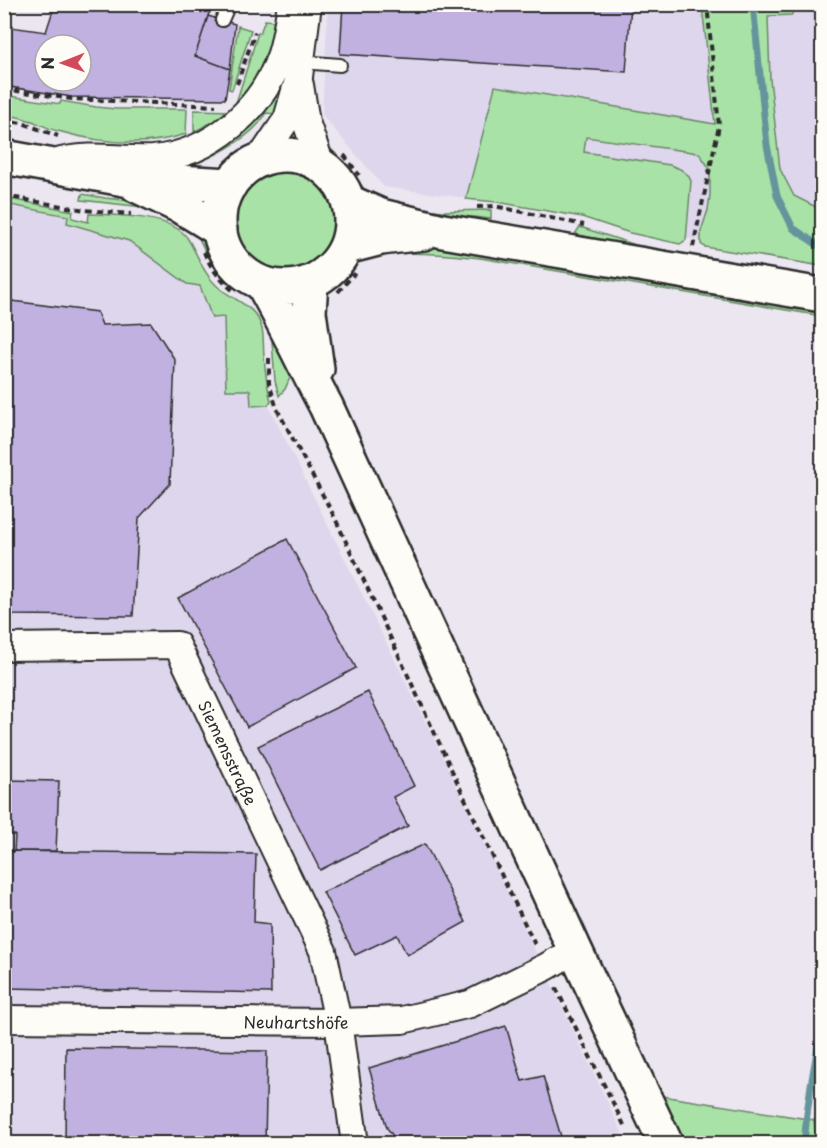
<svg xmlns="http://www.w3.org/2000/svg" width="827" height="1148" font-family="'Playpen Sans',sans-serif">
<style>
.built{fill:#ded6ec}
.green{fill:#a9e2a7;stroke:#6a8669;stroke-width:1.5}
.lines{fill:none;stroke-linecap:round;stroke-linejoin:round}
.stream{stroke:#65959c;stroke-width:7}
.building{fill:#c0b1e1;stroke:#2b2b2b;stroke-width:1.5;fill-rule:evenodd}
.lane-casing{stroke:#2b2b2b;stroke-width:16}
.street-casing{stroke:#2b2b2b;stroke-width:30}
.secondary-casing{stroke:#2b2b2b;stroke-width:38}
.path{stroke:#2b2b2b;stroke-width:4;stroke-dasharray:6 4.5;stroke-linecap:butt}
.lane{stroke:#fdfcf7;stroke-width:12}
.street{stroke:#fdfcf7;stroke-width:26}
.secondary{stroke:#fdfcf7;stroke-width:33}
.labels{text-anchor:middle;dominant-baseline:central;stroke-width:4.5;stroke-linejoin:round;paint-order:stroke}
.street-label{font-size:16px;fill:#2b2b2b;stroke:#fdfcf7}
</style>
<rect width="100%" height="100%" fill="#ebe6f0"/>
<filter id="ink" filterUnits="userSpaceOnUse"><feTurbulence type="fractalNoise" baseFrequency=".0167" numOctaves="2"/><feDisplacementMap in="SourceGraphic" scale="12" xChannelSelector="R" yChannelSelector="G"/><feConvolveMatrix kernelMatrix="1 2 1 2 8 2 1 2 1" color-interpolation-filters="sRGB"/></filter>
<g filter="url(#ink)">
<path class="built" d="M328,5H822V262L739,249L582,217L497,202L384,187L322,115Z
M4,204L68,216V223L129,241L187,284L200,286L212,317H224L226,389L251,390V406L268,405L439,749L627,1143H5Z"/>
<path class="green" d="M702,5H792V15L768,16L770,79L780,169L794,196L822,210V266L705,247L701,244V231L708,210L710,195V169L699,153L586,137L584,152L670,165L680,169L688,175L691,181L686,240L680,244L630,233L582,217L497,202L466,199L495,86L715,124Z
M265,20L276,21C270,56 260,75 239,103H236L258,33H260Z
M238,26L251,30L232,90L229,89Z
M278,91H280L279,110L277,114L266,113C256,134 221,153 200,162V159L243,132L257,119Z
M4,95L60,104L61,101L96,107L116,109H187L186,134C145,147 99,143 58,131C49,129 40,124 32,121C23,118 14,116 5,114Z
M194,110L231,111L213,124H208L194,132Z
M317,134L344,163L369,195L359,194L340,167L329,156Z
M231 218a54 54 0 1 1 108 0a54 54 0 1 1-108 0Z
M82,194L105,198L143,202V207L81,200Z
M5,198L73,211L72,218L88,222L89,214C115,215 174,215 188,239C198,255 203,273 217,286C232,300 257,305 262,329C264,337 263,347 264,356C265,371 267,386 271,401L268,405L251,406L250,390H226L224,317L212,318L200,286L187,284L129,241L67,223L68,216L5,204Z
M421,209L444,211L491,210V219L474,217H430Z
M580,227L636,245L681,253L680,258L622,249L603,240L575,234Z
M195,230L206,236L211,250L222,266L235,280L252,290L260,305L248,295L231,285L217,270L206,253Z
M410,245L446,248L822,310V316L480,258C448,254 416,252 383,254Z
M363,258C345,271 331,287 316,304L321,287L332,274L347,261Z
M271,327L293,371L285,389L279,396L275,381Z
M662,1096L814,1120L817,1143H685Z"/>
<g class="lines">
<path class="stream" d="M753,4L767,145L777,196L793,228L822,248
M804,1144C807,1106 813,1067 822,1030"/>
</g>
<path class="building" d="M55,4H212L195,56L230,69L225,99L72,97L4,86V26L46,32ZM45,45H81V81H45Z
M343,4H631L626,72L340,54Z
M208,16L235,24L230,69L195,56Z
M816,101H822V147H817Z
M4,300L97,312L102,325L151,323L175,360L170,484L139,518L133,616L4,615Z
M287,539L356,668L247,727L178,598Z
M368,692L414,786L393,797L408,826L320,870L258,746Z
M4,780L59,781L56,851H14L15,835H4Z
M425,844L466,922L407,955L397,935L355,955L323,892Z
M4,851L256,854L254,922L270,924L271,993L4,988Z
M506,1026L522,1081L543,1076L562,1140L550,1144H399L387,1128L369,1068Z
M66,1048L267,1051L265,1144H65Z"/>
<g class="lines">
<g class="lane-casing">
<path id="lane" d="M222,20L229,4
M301,62L340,65"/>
</g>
<g class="street-casing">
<g id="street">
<path d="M300,85L306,122L321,165"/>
<path d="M260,159L287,119L299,77L308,4"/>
<path d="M61,161C93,153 121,161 153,159C211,154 263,109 281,54C286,38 288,21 291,4"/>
<path id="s1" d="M4,647L177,645L323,951L338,1022L355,1144"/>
<path id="s2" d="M4,1019L338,1022L402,1020L470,1004L546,967L575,950"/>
</g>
</g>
<g class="secondary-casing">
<path id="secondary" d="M219 221a66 66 0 1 1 132 0a66 66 0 1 1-132 0Z
M4,157L124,179L230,185
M136,185L184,208L220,230
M349,202L381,216L443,231L822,295
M346,247L381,238L424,233
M311,282L309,312L317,369
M262,283C285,323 304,365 326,406L575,950L666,1144"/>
</g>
<path class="path" d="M237,84L255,32
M4,89L72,99L216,106
M4,120L22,123L58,136
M344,155L359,175
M4,196L85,210L131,214
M477,207L494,206L584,225
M693,247L719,126L707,4
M204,252C211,269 222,282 236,293
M338,292L355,273
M269,358V383L277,409L335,518L467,803L536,947
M556,988L625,1127"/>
<use href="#lane" class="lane"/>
<use href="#street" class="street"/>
<use href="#secondary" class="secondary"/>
</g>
</g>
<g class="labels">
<g class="street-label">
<text stroke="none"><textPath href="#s1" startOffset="292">Siemensstraße</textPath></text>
<text stroke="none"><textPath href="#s2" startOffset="292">Neuhartshöfe</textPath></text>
</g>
</g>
<rect width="827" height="1148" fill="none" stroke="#fdfcf7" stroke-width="24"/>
<rect x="12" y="12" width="803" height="1124" fill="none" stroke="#2b2b2b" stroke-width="2" filter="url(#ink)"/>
<g transform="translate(63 63) rotate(269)"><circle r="28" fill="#fdfcf7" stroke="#a9a8a5" stroke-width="1.5"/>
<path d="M0-4.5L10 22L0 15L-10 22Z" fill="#d1495b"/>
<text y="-9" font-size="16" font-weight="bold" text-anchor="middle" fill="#2b2b2b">N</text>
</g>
</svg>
